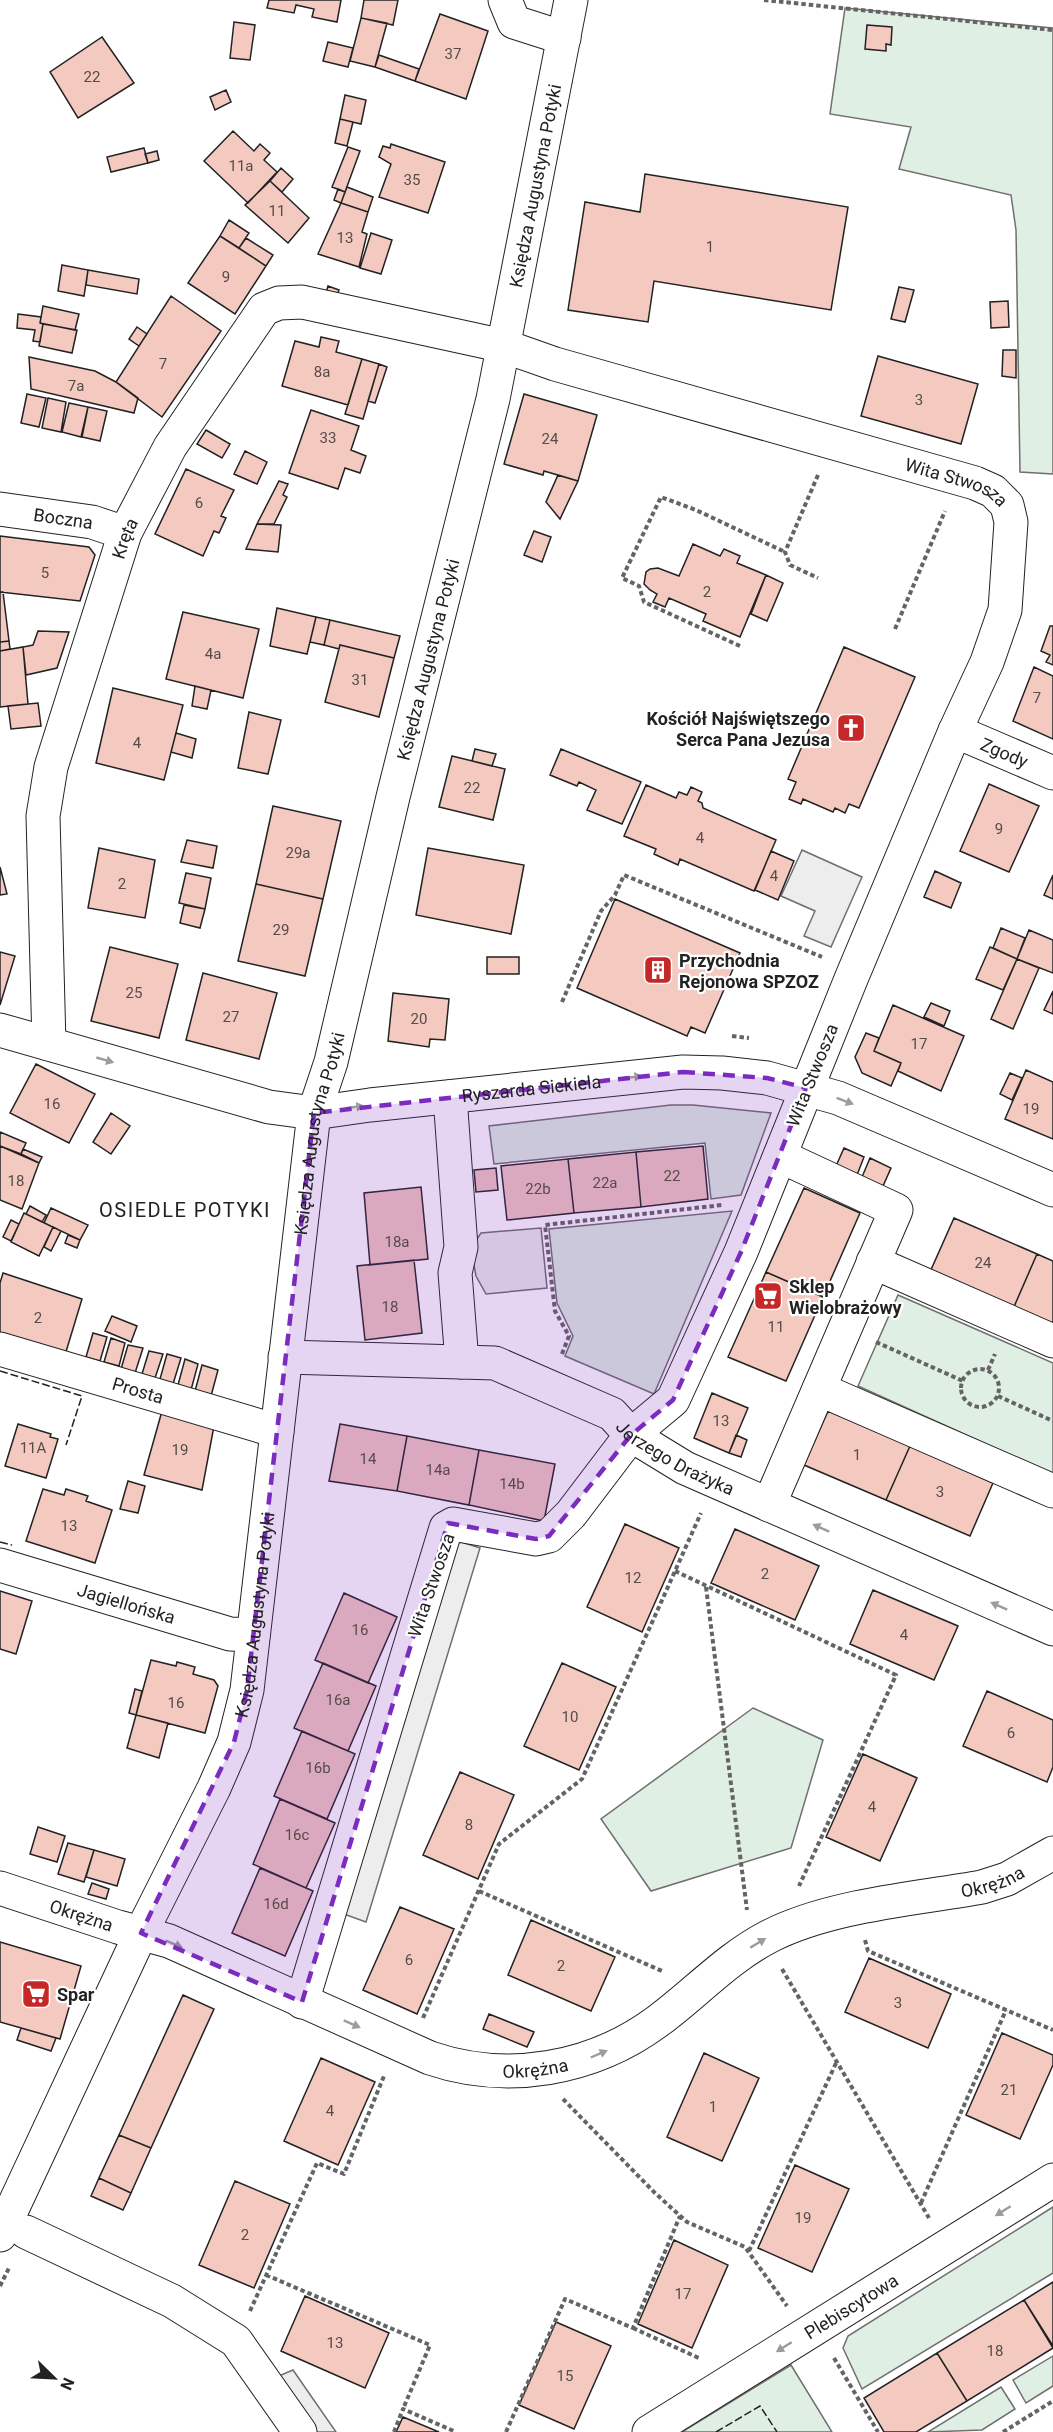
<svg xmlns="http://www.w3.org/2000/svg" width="1053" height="2432" font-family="Roboto,sans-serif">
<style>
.green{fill:#e0efe3;stroke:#6f6f6f;stroke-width:1.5}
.parking{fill:#ededed;stroke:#6f6f6f;stroke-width:1.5}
.building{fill:#f3c9c0;stroke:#222;stroke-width:1.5}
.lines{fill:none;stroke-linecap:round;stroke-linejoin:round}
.minor-casing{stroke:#222;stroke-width:35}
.path{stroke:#646464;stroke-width:4;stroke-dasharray:4.5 3;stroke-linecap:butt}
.minor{stroke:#fff;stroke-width:33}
.fence{stroke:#222;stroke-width:1.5;stroke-dasharray:8 3;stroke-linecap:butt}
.oneway{fill:#9c9c9c}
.marked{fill:#7b2cbf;fill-opacity:0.2;stroke:#7b2cbf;stroke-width:4.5;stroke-dasharray:12 8;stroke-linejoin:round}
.labels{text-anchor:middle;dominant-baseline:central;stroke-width:4.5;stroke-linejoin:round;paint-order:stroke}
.number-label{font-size:15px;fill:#564c4a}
.street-label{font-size:18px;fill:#222;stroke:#fff}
.poi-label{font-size:18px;font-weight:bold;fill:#222;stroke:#fff;text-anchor:start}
.neighbourhood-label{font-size:20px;letter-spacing:1.5px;fill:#222;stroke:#fff}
</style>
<rect width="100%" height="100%" fill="#fff"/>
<path class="green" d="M845,8L1053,28V474L1020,472L1016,230L1011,195L899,169L911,127L830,114Z
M671,1105H693L771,1113L741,1195L711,1199L705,1143L494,1164L489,1126Z
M732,1211L654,1394L565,1356L573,1336L557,1303L549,1229Z
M898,1295L1053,1363V1474L858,1386Z
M753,1708L823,1740L791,1848L651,1891L601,1819Z
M1053,2207V2273L862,2389L843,2348L848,2336Z
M1053,2356V2386L1026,2403L1013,2380Z
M791,2365L832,2432H682Z
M1001,2387L1015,2409L982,2430L928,2432Z"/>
<path class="parking" d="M802,850L862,877L831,947L804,936L815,911L781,896Z
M541,1228L547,1288L486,1294L476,1276L471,1248L481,1233Z
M455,1540L480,1548L366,1922L341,1913Z
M293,2370L336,2432H310L274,2378Z"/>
<path class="building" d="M269,0H341L337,22L312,17L314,9L296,5L294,13L267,8Z
M364,0H398L393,25L361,18Z
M440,14L488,31L466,99L415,81Z
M361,18L387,23L375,67L350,61Z
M234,22L255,25L250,60L230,58Z
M867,25L892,27L891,45L886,44V51L865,49Z
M102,37L134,83L78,118L50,72Z
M328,42L353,48L348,67L323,61Z
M379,55L419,69L415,81L375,67Z
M226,90L231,102L215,110L210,97Z
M345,95L366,100L361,124L340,119Z
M340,119L353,122L347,146L335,143Z
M233,131L254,151L260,144L270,153L264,160L277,172L248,203L204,161Z
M391,144L445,162L428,213L379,197L391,164L379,157L383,146L390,148Z
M348,147L360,151L345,192L332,187Z
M144,148L148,163L111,172L107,157Z
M157,151L159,160L148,163L145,154Z
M281,168L293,179L282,192L270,181Z
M645,174L848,207L831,310L654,281L648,322L568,310L585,202L640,212Z
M270,181L309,218L288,243L245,205Z
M347,187L373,197L368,212L341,203Z
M338,189L345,192L341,203L334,200Z
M341,203L368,212L362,232L367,234L359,267L318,254Z
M229,220L249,233L239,248L220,236Z
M371,233L392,240L381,274L360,268Z
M220,236L266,266L235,314L188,283Z
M246,238L273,255L266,266L239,248Z
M62,265L88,270L84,296L58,291Z
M88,270L139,279L137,294L86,285Z
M328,286L339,290L335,300L325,296Z
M899,287L914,290L905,322L891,319Z
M171,296L221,331L162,417L116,382Z
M1008,301L1009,327L991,328L990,302Z
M43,306L79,314L75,330L40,323Z
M18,314L41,317L40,323L43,324L40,342L33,341L35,330L17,328Z
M43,324L77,330L72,353L39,346Z
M137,327L147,334L139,346L129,339Z
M321,337L339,341L336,352L362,359L348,405L282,386L295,341L319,347Z
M1003,350H1016V378L1002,376Z
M878,356L978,384L961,444L861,416Z
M29,357L95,371L116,382L138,398L134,413L31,389Z
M362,359L379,364L363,419L345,414Z
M379,364L387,367L375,403L368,401Z
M27,394L46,398L39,427L21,423Z
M524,394L597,415L578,481L544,471L543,475L504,464Z
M48,398L66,402L61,432L42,428Z
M69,403L88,407L81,437L62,432Z
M88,407L107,411L100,441L82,437Z
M311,410L359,426L351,450L366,456L360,473L345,468L338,489L289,473Z
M206,430L230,444L222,458L197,444Z
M245,451L267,462L257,484L234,474Z
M186,469L234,490L221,516L226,518L219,533L214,531L203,556L155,534Z
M558,475L578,481L560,519L546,502Z
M279,481L288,484L283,495L287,497L274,524H257Z
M257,524L281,525L278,552L246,549Z
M534,531L551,537L542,562L524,555Z
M0,536L89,547L95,555L80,601L0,592Z
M693,544L720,556L724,549L740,556L737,563L766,575L740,637L703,621L706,614L669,598L665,607L653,602L657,594L650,590L644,584L646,572L650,569L658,568L679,576Z
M766,575L783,583L767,621L751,614Z
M0,592H3L9,641L0,642Z
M277,608L316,617L307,654L270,646Z
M183,612L259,629L243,698L166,679Z
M316,617L330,620L324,645L310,642Z
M330,620L400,636L394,658L340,645L339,649L324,645Z
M1050,626H1053V665L1046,662L1050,655L1041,651Z
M38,631L69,632L57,668L26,675L23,647L33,645Z
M9,641L10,649L0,651V642Z
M340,645L394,658L379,717L325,702Z
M23,647L28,704L0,707V651Z
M844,647L915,677L859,808L849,804L845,813L835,808L833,812L803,799L801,804L789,799L796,782L788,779Z
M1034,667L1053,676V739L1013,721Z
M195,686L211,690L207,709L192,706Z
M113,688L183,705L164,780L96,763Z
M38,703L41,726L11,729L8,706Z
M249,712L281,720L268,774L238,768Z
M176,733L196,739L192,758L171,752Z
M475,749L496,754L492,766L472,761Z
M561,749L641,782L622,824L587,810L596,790L579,782L577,786L550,775Z
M452,756L505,769L493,820L439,807Z
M989,784L1039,806L1009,872L960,851Z
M646,785L676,798L679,792L687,795L691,787L702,792L698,801L702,803L703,808L776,840L754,891L680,859L678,865L654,854L656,849L624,836Z
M273,806L341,821L323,899L256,884Z
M187,840L217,846L213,868L181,862Z
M99,848L155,860L145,918L88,908Z
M428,848L524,865L511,934L416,915Z
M771,851L794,861L778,900L755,890Z
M0,867L7,894L0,895Z
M935,871L961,883L951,908L924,897Z
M186,873L211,878L205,909L179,903Z
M1053,875V899L1044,895Z
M256,884L323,899L305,976L238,961Z
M615,899L740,953L705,1033L691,1027L687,1036L577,988Z
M184,905L205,909L200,928L180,923Z
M1001,928L1025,938L1017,959L993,948Z
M1029,930L1053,940V973L1017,959Z
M110,947L178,964L159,1038L91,1021Z
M990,947L1017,959L1003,990L976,979Z
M0,952L15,956L0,1005Z
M487,957H519V974H487Z
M1017,959L1039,968L1013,1029L991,1019Z
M203,973L277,993L259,1059L186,1040Z
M1053,991V1014L1044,1010Z
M393,993L449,999L445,1040L430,1039L429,1047L388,1041Z
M931,1003L950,1011L944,1026L924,1017Z
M893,1005L964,1036L941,1091L898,1071L901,1063L874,1051Z
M866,1033L879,1038L874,1051L901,1063L891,1086L862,1073L855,1057Z
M36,1064L95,1094L69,1143L10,1113Z
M1026,1070L1053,1082V1139L1005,1119Z
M1010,1073L1022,1078L1012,1100L1000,1094Z
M111,1113L130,1126L111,1154L93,1142Z
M0,1132L26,1143L21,1154L0,1146Z
M0,1146L39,1163L22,1209L0,1200Z
M703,1146L708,1199L641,1207L636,1152Z
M844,1148L864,1157L857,1175L836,1166Z
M23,1149L42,1157L39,1163L21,1154Z
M636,1152L641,1207L574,1213L568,1159Z
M870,1158L891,1168L883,1186L862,1177Z
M568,1159L574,1213L507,1220L501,1166Z
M496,1168L498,1190L476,1192L474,1170Z
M421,1187L428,1259L370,1265L364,1193Z
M804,1188L860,1213L823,1297L766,1272Z
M30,1206L46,1215L42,1222L26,1214Z
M51,1208L88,1225L80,1240L44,1223Z
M24,1213L53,1227L39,1256L11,1242Z
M954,1218L1037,1254L1013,1309L930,1272Z
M11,1220L19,1224L11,1241L3,1237Z
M53,1227L61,1231L51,1251L44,1247Z
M68,1235L80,1240L77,1248L65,1243Z
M1037,1254L1053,1261V1326L1013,1309Z
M414,1260L422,1333L365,1340L357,1266Z
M766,1272L823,1297L786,1381L728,1357Z
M3,1273L82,1299L65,1355L0,1337V1283Z
M112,1316L137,1326L131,1342L105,1331Z
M93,1333L107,1337L100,1361L86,1357Z
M111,1338L125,1343L119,1366L104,1362Z
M128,1345L143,1348L135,1373L121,1369Z
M149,1351L163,1354L155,1378L142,1374Z
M167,1354L181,1358L173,1384L160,1379Z
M185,1359L198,1364L191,1390L178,1385Z
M202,1365L218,1370L211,1396L195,1391Z
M712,1393L748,1408L729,1453L694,1438Z
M162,1411L214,1426L202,1490L144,1475Z
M828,1411L910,1446L886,1500L804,1465Z
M18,1424L51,1434L50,1437L58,1439L46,1478L5,1466Z
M340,1424L407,1436L397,1491L329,1481Z
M736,1435L747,1440L741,1457L729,1453Z
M407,1436L479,1450L469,1505L397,1491Z
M910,1446L993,1483L970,1536L886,1500Z
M479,1450L555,1464L544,1521L469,1505Z
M128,1481L145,1486L138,1513L120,1509Z
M43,1489L64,1495L66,1489L88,1496L86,1501L112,1510L95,1563L26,1541Z
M625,1524L679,1548L642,1632L587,1607Z
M735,1529L819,1566L795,1620L711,1583Z
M873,1590L958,1626L934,1680L850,1644Z
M0,1591L32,1601L16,1654L0,1649Z
M344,1593L397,1617L368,1683L315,1660Z
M151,1660L176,1666L177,1662L195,1667L193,1674L214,1680L218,1686L205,1733L136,1715Z
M323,1663L376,1686L348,1751L294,1728Z
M562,1663L616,1687L579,1770L524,1746Z
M135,1689L142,1691L136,1715L129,1713Z
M987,1691L1053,1720V1767L1047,1782L963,1746Z
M136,1715L168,1723L159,1758L127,1748Z
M302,1731L355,1754L327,1819L274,1796Z
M863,1754L917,1778L880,1861L826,1837Z
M460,1772L514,1795L478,1879L423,1855Z
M280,1799L335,1823L306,1888L253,1864Z
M38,1827L65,1836L57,1862L30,1854Z
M68,1843L94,1850L84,1882L58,1874Z
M94,1850L125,1859L117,1886L86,1877Z
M260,1868L313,1891L285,1956L232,1933Z
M92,1883L109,1889L106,1899L88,1894Z
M400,1907L454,1929L417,2014L363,1990Z
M531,1920L615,1957L591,2011L508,1975Z
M0,1942L81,1966L60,2039L0,2022Z
M869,1958L951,1994L928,2048L845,2012Z
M183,1995L214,2009L151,2148L119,2135Z
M489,2014L534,2032L527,2047L483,2029Z
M21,2028L56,2038L51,2051L17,2040Z
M1002,2033L1053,2055V2065L1020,2139L966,2115Z
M704,2053L759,2078L722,2161L667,2137Z
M321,2058L375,2082L338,2165L284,2141Z
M119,2135L151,2148L131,2193L99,2178Z
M795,2165L849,2189L812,2272L758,2248Z
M99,2178L131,2193L123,2210L91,2196Z
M235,2181L290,2204L254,2288L199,2265Z
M674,2240L728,2265L692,2348L638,2324Z
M1053,2282V2346L1024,2300Z
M305,2296L389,2333L365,2388L281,2351Z
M1024,2300L1053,2348L967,2401L937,2353Z
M556,2322L611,2346L574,2429L519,2405Z
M937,2353L967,2401L916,2432H884L864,2398Z
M403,2417L439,2432H396Z"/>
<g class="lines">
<g class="minor-casing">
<g id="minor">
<path d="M505,0L514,22L564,38"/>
<path id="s1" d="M0,509L92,522L125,533"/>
<path id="s2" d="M955,731L1053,773"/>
<path id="s3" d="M0,1030L269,1107L314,1113L370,1105L683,1072L722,1073L767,1078L838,1098L1053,1190"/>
<path id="s4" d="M49,1044L43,816L51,767L125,533L170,447L264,309L279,303L302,302L504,346L555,364L975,483L993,491L1007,505L1011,522L1005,610L987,662L955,731L851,979L741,1252L673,1400L631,1435L571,1514L549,1536L536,1539L453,1524L446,1528L302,2002"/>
<path d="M450,1097L461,1247L455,1273L462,1362"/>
<path d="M873,1262L1053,1341"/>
<path id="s5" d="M0,1349L277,1431"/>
<path id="s6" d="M285,1357L495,1363L612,1414L631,1435L685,1468L1053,1629"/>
<path d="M819,1389L1053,1491"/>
<path d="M769,1505L896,1210L780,1156"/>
<path id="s7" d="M0,1565L230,1634L253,1635"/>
<path id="s8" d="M0,1888L118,1927L169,1941L430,2058C507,2084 592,2070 658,2021C696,1993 727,1958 770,1936C831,1905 916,1899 982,1887L1007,1879L1053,1853"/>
<path d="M26,2232L172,2301L236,2341L300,2432"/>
<path id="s9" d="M0,2235L141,1933L214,1788L234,1742L247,1690L314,1113L331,1062L393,797L493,399L571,0"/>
<path id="s10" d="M649,2432L1053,2180"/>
</g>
</g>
<path class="path" d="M764,0L1053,30
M818,475L785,552L790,565L818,578
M895,629L945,511
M740,646L644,602L639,586L622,578L661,497L696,510L785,552
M562,1002L601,911L615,895L624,875L822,957
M732,1036L749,1038
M876,1342L963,1381
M562,1354L569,1336L555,1311L545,1225L722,1205
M961 1388a19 19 0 1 1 38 0a19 19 0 1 1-38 0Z
M988,1370L995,1354
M998,1396L1053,1421
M675,1571L896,1675L799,1886
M706,1587L747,1910
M479,1891L662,1971
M865,1940L868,1951L1053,2030
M782,1969L929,2218
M423,2018L499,1844L582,1779L701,1513
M563,2099L655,2193L687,2222L745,2247L787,2306
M921,2203L1006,2010
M749,2251L837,2061
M266,2275L430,2345L403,2409
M0,2286L9,2268
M250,2311L317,2163L344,2174L384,2076
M633,2328L701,2359
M834,2358L878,2432
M394,2432L403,2409L456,2432
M506,2432L565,2299L633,2328L680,2216
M1003,2432L1053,2401"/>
<use href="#minor" class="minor"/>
<path class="fence" d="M0,1371L82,1396L66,1445
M0,1542L12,1545
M716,2432L760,2406L777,2432"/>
</g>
<defs><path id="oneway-solid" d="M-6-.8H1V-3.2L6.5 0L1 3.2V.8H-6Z" transform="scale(1.5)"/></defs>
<g class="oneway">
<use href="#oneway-solid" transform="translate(105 1060) rotate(16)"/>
<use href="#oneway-solid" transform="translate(633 1077) rotate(-6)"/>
<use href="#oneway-solid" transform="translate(845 1101) rotate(21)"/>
<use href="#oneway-solid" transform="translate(355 1107) rotate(-8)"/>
<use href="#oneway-solid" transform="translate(821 1528) rotate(-156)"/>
<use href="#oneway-solid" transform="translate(999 1606) rotate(-156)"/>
<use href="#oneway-solid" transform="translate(758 1943) rotate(-31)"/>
<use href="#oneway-solid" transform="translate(174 1944) rotate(23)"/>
<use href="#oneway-solid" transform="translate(352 2024) rotate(24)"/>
<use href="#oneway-solid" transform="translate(599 2054) rotate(-23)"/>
<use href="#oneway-solid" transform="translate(1003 2211) rotate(148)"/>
<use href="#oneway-solid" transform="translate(784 2347) rotate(148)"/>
</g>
<path class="marked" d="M683,1072L767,1078L806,1088L741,1252L673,1400L631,1435L549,1536L536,1539L448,1523L302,2002L141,1933L234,1742L247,1690L314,1113Z"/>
<defs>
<g id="church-square" transform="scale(1.5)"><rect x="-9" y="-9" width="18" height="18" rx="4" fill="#c62828" stroke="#fff"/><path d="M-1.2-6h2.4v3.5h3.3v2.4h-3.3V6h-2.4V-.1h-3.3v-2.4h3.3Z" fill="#fff"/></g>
<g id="building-square" transform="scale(1.5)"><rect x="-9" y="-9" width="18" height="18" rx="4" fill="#c62828" stroke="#fff"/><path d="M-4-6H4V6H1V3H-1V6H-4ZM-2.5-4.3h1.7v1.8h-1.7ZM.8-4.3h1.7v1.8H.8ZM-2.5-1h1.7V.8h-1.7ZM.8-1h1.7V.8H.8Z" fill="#fff"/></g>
<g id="supermarket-square" transform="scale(1.5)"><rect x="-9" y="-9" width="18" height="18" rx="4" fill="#c62828" stroke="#fff"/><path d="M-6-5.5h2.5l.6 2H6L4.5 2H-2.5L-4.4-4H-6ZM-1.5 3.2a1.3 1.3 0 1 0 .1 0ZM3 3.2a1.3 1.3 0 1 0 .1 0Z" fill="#fff"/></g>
</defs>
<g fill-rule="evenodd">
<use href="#church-square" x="851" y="728"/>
<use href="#building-square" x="658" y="970"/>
<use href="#supermarket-square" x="768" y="1296"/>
<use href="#supermarket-square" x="36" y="1994"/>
</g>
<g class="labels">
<g class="number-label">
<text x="453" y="54">37</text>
<text x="92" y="77">22</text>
<text x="241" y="166">11a</text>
<text x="412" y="180">35</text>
<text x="277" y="211">11</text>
<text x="345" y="238">13</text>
<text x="710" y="247">1</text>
<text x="226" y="277">9</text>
<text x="163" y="364">7</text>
<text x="322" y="372">8a</text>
<text x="76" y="386">7a</text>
<text x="919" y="400">3</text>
<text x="328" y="438">33</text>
<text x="550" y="439">24</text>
<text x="199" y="503">6</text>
<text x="45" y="573">5</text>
<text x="707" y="592">2</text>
<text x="213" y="654">4a</text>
<text x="360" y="680">31</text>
<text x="1037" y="698">7</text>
<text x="137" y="743">4</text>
<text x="472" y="788">22</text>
<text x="999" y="829">9</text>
<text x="700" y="838">4</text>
<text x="298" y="853">29a</text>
<text x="774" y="876">4</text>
<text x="122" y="884">2</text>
<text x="281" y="930">29</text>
<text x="134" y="993">25</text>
<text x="231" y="1017">27</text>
<text x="419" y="1019">20</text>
<text x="919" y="1044">17</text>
<text x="52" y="1104">16</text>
<text x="1031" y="1109">19</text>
<text x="672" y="1176">22</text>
<text x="16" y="1181">18</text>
<text x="605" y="1183">22a</text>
<text x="538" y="1189">22b</text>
<text x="397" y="1242">18a</text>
<text x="983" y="1263">24</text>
<text x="390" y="1307">18</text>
<text x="38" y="1318">2</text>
<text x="776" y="1327">11</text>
<text x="721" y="1421">13</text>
<text x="33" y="1448">11A</text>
<text x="180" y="1450">19</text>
<text x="857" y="1455">1</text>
<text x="368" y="1459">14</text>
<text x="438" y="1470">14a</text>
<text x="512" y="1484">14b</text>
<text x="940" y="1492">3</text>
<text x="69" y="1526">13</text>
<text x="765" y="1574">2</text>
<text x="633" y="1578">12</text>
<text x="360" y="1630">16</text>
<text x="904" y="1635">4</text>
<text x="338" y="1700">16a</text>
<text x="176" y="1703">16</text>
<text x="570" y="1717">10</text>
<text x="1011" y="1733">6</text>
<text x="318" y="1768">16b</text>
<text x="872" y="1807">4</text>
<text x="469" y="1825">8</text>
<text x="297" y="1835">16c</text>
<text x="276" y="1904">16d</text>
<text x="409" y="1960">6</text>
<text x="561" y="1966">2</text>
<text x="898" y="2003">3</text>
<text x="1009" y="2090">21</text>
<text x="713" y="2107">1</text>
<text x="330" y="2111">4</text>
<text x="803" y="2218">19</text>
<text x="245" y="2235">2</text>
<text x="683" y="2294">17</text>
<text x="335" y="2343">13</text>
<text x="995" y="2351">18</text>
<text x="565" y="2376">15</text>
</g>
<g class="street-label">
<text stroke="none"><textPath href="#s9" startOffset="2134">Księdza Augustyna Potyki</textPath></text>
<text stroke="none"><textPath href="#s4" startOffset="1506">Wita Stwosza</textPath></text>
<text stroke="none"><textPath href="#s1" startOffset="64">Boczna</textPath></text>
<text stroke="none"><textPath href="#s4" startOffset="518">Kręta</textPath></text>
<text stroke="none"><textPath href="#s9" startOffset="1648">Księdza Augustyna Potyki</textPath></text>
<text stroke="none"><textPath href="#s2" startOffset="54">Zgody</textPath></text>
<text transform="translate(812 1075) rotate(-68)">Wita Stwosza</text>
<text stroke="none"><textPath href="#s3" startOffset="544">Ryszarda Siekiela</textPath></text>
<text stroke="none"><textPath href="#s9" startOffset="1161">Księdza Augustyna Potyki</textPath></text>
<text stroke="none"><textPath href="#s5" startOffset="144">Prosta</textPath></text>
<text stroke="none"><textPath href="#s6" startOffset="416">Jerzego Drażyka</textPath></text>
<text transform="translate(431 1585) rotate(-71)">Wita Stwosza</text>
<text stroke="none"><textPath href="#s7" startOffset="132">Jagiellońska</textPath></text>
<text stroke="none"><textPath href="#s9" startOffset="675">Księdza Augustyna Potyki</textPath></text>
<text stroke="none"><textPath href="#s8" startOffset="1074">Okrężna</textPath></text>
<text stroke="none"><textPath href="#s8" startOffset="86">Okrężna</textPath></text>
<text stroke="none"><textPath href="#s8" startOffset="570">Okrężna</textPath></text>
<text stroke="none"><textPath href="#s10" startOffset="238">Plebiscytowa</textPath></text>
</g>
<g class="poi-label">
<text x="830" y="718" text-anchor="end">Kościół Najświętszego<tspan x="830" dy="21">Serca Pana Jezusa</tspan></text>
<text x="679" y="960">Przychodnia<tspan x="679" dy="21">Rejonowa SPZOZ</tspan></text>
<text x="789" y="1286">Sklep<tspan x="789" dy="21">Wielobrażowy</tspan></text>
<text x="57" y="1994">Spar</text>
</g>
<g class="neighbourhood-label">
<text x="185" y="1210">OSIEDLE POTYKI</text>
</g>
</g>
<g transform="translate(54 2378) rotate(114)" stroke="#ffffff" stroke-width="4.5" paint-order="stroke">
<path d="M0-4.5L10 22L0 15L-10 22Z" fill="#222222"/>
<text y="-9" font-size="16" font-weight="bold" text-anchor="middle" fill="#222222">N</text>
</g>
</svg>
